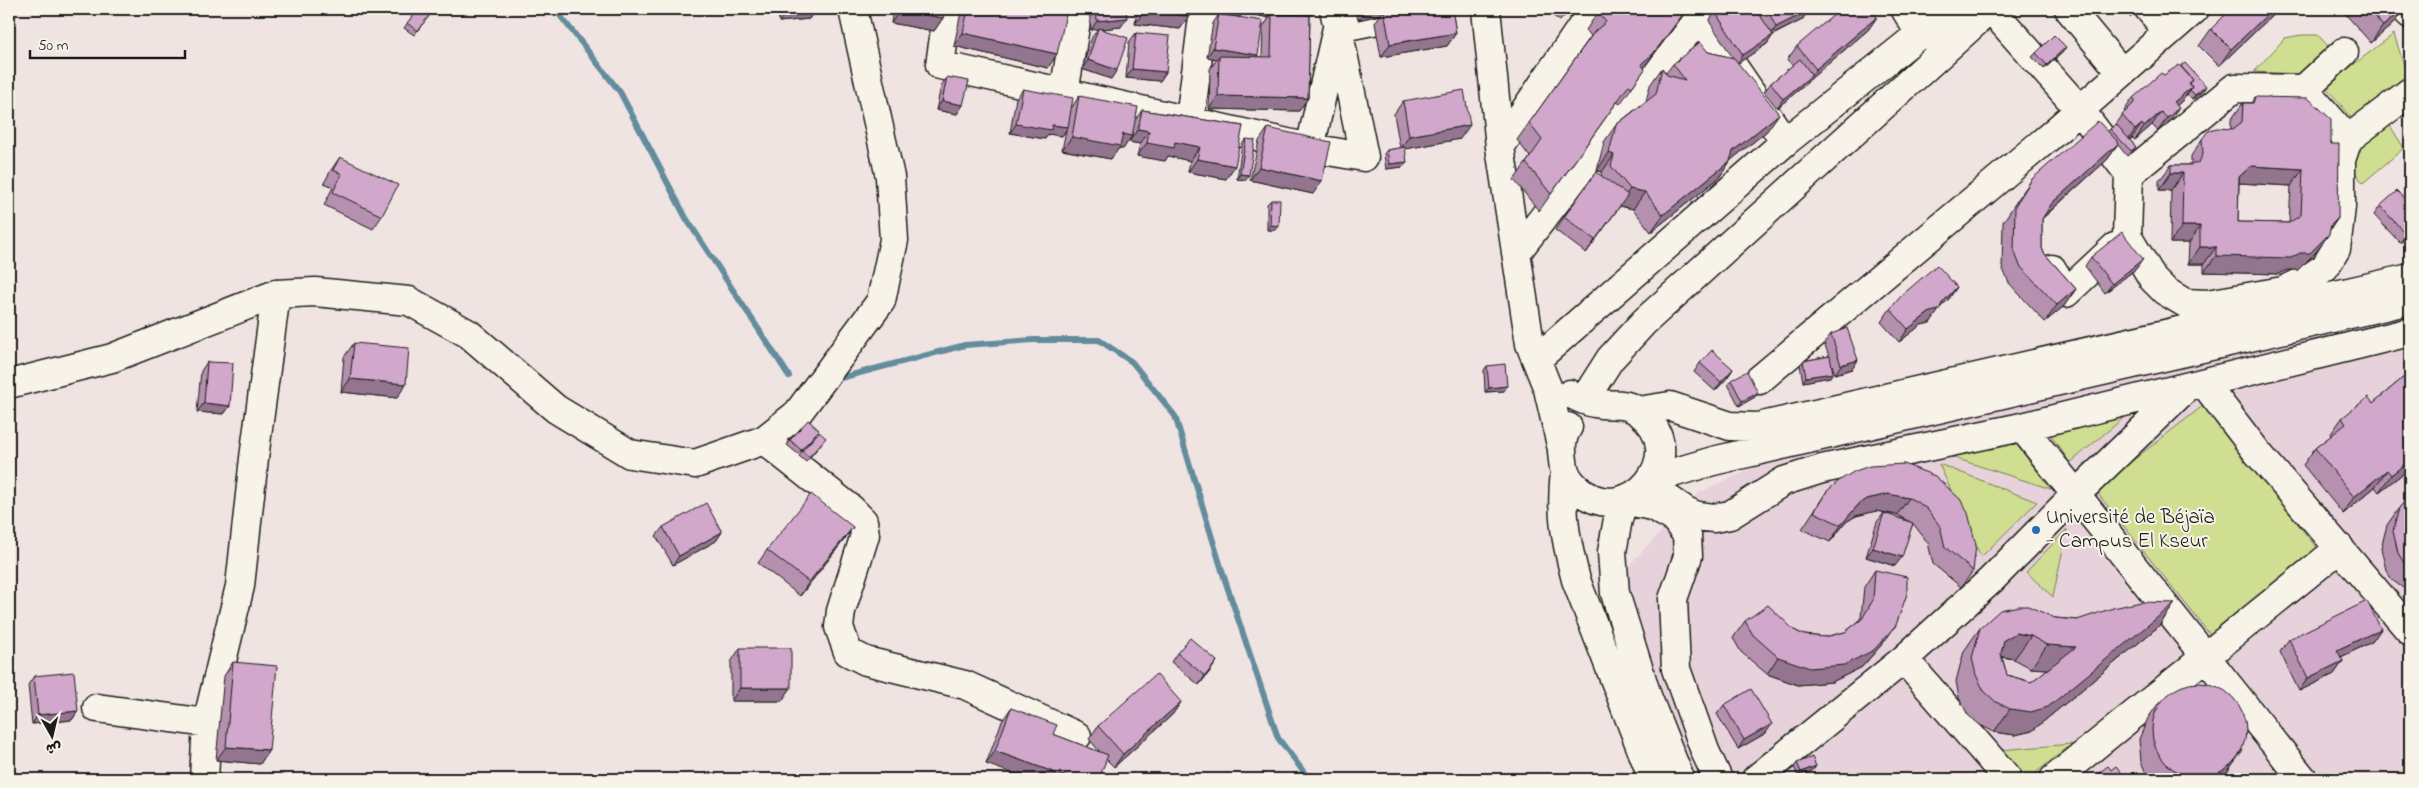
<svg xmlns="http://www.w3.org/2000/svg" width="2419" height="788" font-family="'Indie Flower','Playpen Sans Arabic',sans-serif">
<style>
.built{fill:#e7d2db}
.green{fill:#d0de92;stroke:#767d57}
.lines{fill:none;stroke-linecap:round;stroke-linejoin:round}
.stream{stroke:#638c9d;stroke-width:6}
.minor-casing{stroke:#1c1c1c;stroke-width:31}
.major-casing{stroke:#1c1c1c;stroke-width:31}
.minor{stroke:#f7f3e8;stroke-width:28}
.major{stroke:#f7f3e8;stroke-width:28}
.wall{fill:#b590af;stroke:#1c1c1c;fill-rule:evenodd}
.shaded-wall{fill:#93758f;stroke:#1c1c1c}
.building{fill:#d2a7cc;stroke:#1c1c1c;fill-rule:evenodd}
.poi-dot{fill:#1f6fb2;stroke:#f7f3e8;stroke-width:2}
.labels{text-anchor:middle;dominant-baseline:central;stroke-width:4;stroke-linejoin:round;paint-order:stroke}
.poi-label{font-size:21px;fill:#1c1c1c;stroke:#f7f3e8;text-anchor:start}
</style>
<rect width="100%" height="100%" fill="#f0e4e2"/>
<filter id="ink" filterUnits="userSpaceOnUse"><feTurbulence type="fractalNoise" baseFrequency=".02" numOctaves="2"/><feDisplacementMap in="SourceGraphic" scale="10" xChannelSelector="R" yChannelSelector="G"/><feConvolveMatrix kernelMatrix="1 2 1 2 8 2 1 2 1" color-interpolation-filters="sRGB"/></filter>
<g filter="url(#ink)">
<path class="built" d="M2410,311V779H1697L1639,659L1625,569L1700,492L1757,466Z"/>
<path class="green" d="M2394,34L2407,75L2352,118L2325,86Z
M2301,35H2318L2328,46L2299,74L2254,72L2285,38Z
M2389,124L2404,148L2363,183L2346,161Z
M2204,405L2320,552L2212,637L2095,490Z
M2134,409L2070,463L2046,428Z
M2010,436L2051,489L1942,454Z
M1939,464L2037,502L1981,557Z
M2067,529L2053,597L2026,572Z
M2072,744L2028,779H2022L2000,750Z"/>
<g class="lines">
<path class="stream" d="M555,9L620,92L686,218L789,376
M833,380L965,345L1033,340H1099L1132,362L1175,416L1224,577L1278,738L1309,779"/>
<g class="minor-casing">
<path id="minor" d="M948,9L940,65L1310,148L1364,157L1334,9
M1486,9L1500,147L1530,344L1548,389L1561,445
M1694,9L1785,142
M1905,9L1921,35
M1991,9L2080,110L2129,174L2127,236L2153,279L2165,291L2185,303L2207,304L2283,291L2306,280L2325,267L2336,249L2341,207V160L2348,139L2410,92
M2069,9L2122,73
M2149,9L2169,32
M2405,9L2410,14
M2304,89L2348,139
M1064,93L1078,9
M1190,120L1204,9
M1500,147L1594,9
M1310,148L1337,28L1433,9
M2129,174L2234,88L2304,89L2344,52
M1516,253L1699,17L1713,9
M2052,269L2066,293L2115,247
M1537,359L1785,142L1951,9
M1759,380L2050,136L2195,9
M2204,383L2257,452L2410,631
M1584,400L1610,359L1644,322L1990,9
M1638,411L1670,406L1730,426L1758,427L2410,278
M1568,427C1559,440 1562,453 1564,468C1566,476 1572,484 1578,489C1628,533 1695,453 1639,412C1623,400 1611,407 1595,403C1586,402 1578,397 1570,394
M2022,427L2303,779
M764,440L851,509L863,521L865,535L841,611L839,627L848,652L866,661L965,685L1077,736
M1565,472C1560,513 1566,541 1576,580L1653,779
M1652,479L1713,461L2410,300
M1648,485L1686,511L1697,516L1714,518L1730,515L1784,481L1822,469L2022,427L2410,332
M1904,659L2008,779
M97,708L207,723
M204,779L207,723L240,586L254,458L276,294
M1680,779L1647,696L1615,593L1612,552L1618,519L1624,500L1652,506L1674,518L1687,535L1688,556L1673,599L1676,669L1705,751L1718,779
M1756,779L1904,659L1991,580L2076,494L2185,389
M2054,779L2340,548"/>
</g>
<g class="major-casing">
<path id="major" d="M9,384L112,358L276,294L315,292L409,301L469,334L556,409L630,454L695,464L764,440L797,414L881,301L894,240L890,177L854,14L855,9"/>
</g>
<use href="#minor" class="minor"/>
<use href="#major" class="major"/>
</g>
<path class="wall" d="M418,9L429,16L414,35L404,28Z
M778,9H815L809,19L779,22Z
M893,9H945L943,18L934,31L891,23Z
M964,9H1052L1051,11L1048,68L954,46L961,12Z
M1089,9H1126L1121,27L1101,29L1111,79L1082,69L1092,37L1098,29L1091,30Z
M1137,9H1190L1189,16L1180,29L1135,24Z
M1223,9L1310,16L1308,98L1299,111L1209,109L1210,69L1217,59L1207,57L1213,23ZM1240,12L1269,18L1263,27L1262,57H1257L1240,17Z
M1355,9H1452L1456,33L1447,46L1381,57L1375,23L1380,15L1358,20Z
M1544,9H1570L1560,21Z
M1600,9H1688L1644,68L1645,69L1620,104L1617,102L1539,211L1514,180L1530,157L1517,140L1591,36L1586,30Z
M1756,9H1807L1808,11L1802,20L1773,35L1767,44L1738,63L1767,131L1731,160L1719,178L1651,232L1633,209L1620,206L1586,253L1555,230L1596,172L1601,176L1602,172L1597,170L1604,142L1616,125L1646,101L1650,85L1662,68L1666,73L1673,64L1708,52L1733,58L1709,21L1715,12Z
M2123,9H2140L2130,17Z
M2231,9H2279L2219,66L2199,46L2211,29Z
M2341,9H2404L2393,24L2371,43Z
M1877,17L1868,30L1808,81L1806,84L1777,108L1764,92L1771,83L1793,65L1787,60L1797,46Z
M1136,33L1166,72L1160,81L1126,78L1129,42Z
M2063,52L2044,69L2032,57L2036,53Z
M2164,75L2203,91L2192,100L2187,94L2183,100L2177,105L2170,121L2158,131L2152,125L2135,140L2132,138L2130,140L2136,147L2133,151L2127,156L2118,145L2107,160L2042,219V248L2044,253L2076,289L2064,306L2045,322L2009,283L2002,267L2003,222L2020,196L2032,179L2108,131L2110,129L2116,124L2125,112L2124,111L2133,98Z
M947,77L963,105L957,114L936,110L941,86Z
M1023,89L1072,107L1079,96L1136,119L1142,110L1243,126L1226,179L1188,172L1190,161L1168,156L1165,161L1137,156L1140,144L1129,142V140L1123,149L1119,148L1111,159L1062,150L1066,130L1062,136L1048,134L1045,139L1010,133L1016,98Z
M2255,97L2331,144L2338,218L2330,230L2317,251L2298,270H2288L2279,274L2204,272V264H2188L2189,243H2170L2171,190H2159V181L2171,165H2191V156L2202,139L2231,129V120L2243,103H2251ZM2239,183L2291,186L2289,223L2238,222Z
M1403,101L1460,139L1405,149L1403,167L1386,169L1384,154L1387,150L1400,148L1394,114Z
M1268,128L1313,194L1250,180L1259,141Z
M1246,139V180L1237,179L1242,144Z
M340,157L382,216L373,229L324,205L333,187L324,183L331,170Z
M2410,189V234L2400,243L2374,215L2380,206L2404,198Z
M1271,200L1279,226L1276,230H1267V204Z
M2091,257L2137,268L2105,293L2085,266Z
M1957,287L1948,300L1940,308L1930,323L1921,325L1899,342L1881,322L1890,309Z
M1831,334L1858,360L1852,369L1835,374L1832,365L1830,377L1803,382L1800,365L1803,361L1829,356L1824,343Z
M354,343L397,398L341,392L344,357Z
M207,362L230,406L224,414L197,412L201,371Z
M1700,363L1733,369L1727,378L1715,391L1694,372Z
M1487,366L1504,391L1485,392L1484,370Z
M2410,372V464L2405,472L2379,492L2375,487L2343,514L2303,465L2315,448L2331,436L2330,435L2342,418L2373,403Z
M1731,380L1755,397L1739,406L1728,384Z
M816,434L798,454L787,445L790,440Z
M822,443L806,462L799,456L802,451Z
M1904,464L1973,571L1961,587L1933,564L1928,543L1915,526L1913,524L1895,566L1866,557L1877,522L1884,513L1910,522L1897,515L1876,511L1856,516L1846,522L1830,542L1802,529L1827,491Z
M2410,496V593L2392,580L2386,570L2381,548L2387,525L2399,508Z
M663,527L722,532L716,541L673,565L656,536Z
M853,527L844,540L800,596L758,563L767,550Z
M1875,570L1896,625L1884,642L1862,667L1832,682L1798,685L1767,674L1741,652L1733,638L1745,621L1794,630L1804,635L1825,637L1845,632L1858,622L1861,617L1864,587Z
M2175,603L2159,626L2032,731L2015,735L1994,732L1980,725L1968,715L1959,698L1956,681L1964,651L1980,628L2055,618L2077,620ZM2002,657L2014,659L2031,668L2048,669L2031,682L2007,675Z
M2381,629L2372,642L2341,657L2343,661L2334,674L2299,691L2280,652L2289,639Z
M740,648L782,701H731V662Z
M1177,653L1211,670L1199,685L1171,662Z
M233,662L269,750L260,764L216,760L224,676Z
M34,676L78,711L72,720L32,724L28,685Z
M2160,701L2231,767L2222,779H2153L2146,773L2141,762L2139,739L2148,718Z
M1181,702L1172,715L1114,767L1106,759L986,764L1002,721L1011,708L1053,734L1100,752L1089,739L1098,726Z
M1724,705L1766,733L1738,749L1717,714Z
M1797,763L1816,766L1812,771L1798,776L1794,767Z"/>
<path class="shaded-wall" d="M1226,9H1298L1313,12L1304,25L1272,14L1269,18Z
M1366,9H1402L1384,10L1380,15L1358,20Z
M1687,9H1688L1641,71V64Z
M2135,9H2140L2130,17Z
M2273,9H2279L2219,66L2231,49Z
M2403,9H2404L2393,24L2371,43L2383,26Z
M815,10L809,19L779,22L786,13Z
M900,10L943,18L934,31L891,23Z
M1144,11L1189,16L1180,29L1135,24Z
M1808,11L1802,20L1770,36L1776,27Z
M1877,17L1868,30L1808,81L1806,84L1777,108L1783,99L1811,76L1816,69Z
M1127,18L1121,27L1091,30L1097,21Z
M963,33L1057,54L1048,68L954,46Z
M1456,33L1447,46L1381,57L1390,44Z
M1773,35L1767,44L1737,64L1743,55Z
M2066,47L2063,52L2044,69L2047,65Z
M1213,48L1258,55L1252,64L1219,56L1217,59L1207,57Z
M1088,60L1117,70L1111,79L1082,69Z
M1132,69L1166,72L1160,81L1126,78Z
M2206,86L2203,91L2192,100L2195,95Z
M2192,87L2183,100L2165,116L2174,102Z
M1218,96L1308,98L1299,111L1209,109Z
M942,101L963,105L957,114L936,110Z
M2179,108L2170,121L2158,131L2167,118Z
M2161,112L2152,125L2135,140L2144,127Z
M1779,114L1767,131L1721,168L1733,151Z
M1016,124L1052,125L1068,127L1062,136L1048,134L1045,139L1010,133Z
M2142,124L2132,138L2126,143L2135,130Z
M1470,125L1460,139L1400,150L1409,136Z
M1138,129L1149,131L1140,144L1129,142Z
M1123,134L1132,136L1123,149L1119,148L1111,159L1062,150L1072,137Z
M1175,142L1200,147L1190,161L1168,156L1165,161L1137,156L1147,143Z
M2119,143L2107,160L2040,220L2052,203Z
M1609,153L1614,155L1602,172L1597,170Z
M1197,159L1235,166L1226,179L1188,172Z
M1730,161L1719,178L1651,232L1663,215Z
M1407,162L1403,167L1386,169L1389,164Z
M2251,166L2303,169L2291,186L2239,183V177Z
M1259,167L1322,181L1313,194L1250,180Z
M2171,173H2183L2171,190H2159Z
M1240,174L1249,175L1246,180L1237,179Z
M1630,189L1645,192L1633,209L1620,206L1586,253L1619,206H1618Z
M2338,218L2326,235L2331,225Z
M1270,225L1279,226L1276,230H1267Z
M2182,226H2200L2189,243H2170Z
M2410,231V234L2400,243L2406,234Z
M2329,234L2317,251L2298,270H2288L2279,274L2204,272L2216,256Z
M2200,247H2216L2204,264H2188Z
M2143,259L2137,268L2105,293L2112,284Z
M1957,287L1948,300L1938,310H1939L1930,323L1921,325L1899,342L1908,329L1942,303Z
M2076,289L2064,306L2045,322L2057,305Z
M1858,360L1852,369L1835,374L1841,365Z
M1733,369L1727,378L1715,391L1721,382Z
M1833,373L1830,377L1803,382L1806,377Z
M350,379L406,384L397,398L341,392Z
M1507,386L1504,391L1485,392L1489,388Z
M1758,393L1755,397L1739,406L1742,401Z
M204,403L230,406L224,414L197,412Z
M2410,460V464L2405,472L2379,492L2391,475Z
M2387,470L2375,487L2343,514L2354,497Z
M1888,494L1909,498L1897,515L1876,511L1856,516L1846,522L1830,542L1841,525L1858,505L1867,499Z
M853,527L844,540L800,596L809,582Z
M722,532L716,541L673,565L679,556Z
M1873,548L1902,557L1895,566L1866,557Z
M2175,603L2159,626L2032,731L2015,735L1994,732L2010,709Z
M1896,625L1884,642L1862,667L1832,682L1798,685L1767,674L1778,657Z
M2381,629L2372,642L2328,663L2337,650Z
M2016,633L2031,636L2014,659L1999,656L2004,640Z
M2047,645L2076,647L2059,670L2031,668Z
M1217,661L1211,670L1199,685L1205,676Z
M2343,661L2334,674L2299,691L2308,678Z
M740,688H791L782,701H731Z
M1181,702L1172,715L1114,767L1123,754Z
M78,711L72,720L32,724L38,715Z
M1772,724L1766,733L1738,749L1744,740Z
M226,747L269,750L260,764L216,760Z
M2243,750L2222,779H2183L2185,777Z
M995,751L1073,779H1028L986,764Z
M1816,766L1812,771L1798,776L1801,772Z"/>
<path class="building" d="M418,9H420L429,16L417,31L407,23Z
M785,9H815V10L786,13Z
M900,9H945L943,18L900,10Z
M968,9H1041L1066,14L1057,54L963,33Z
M1096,9H1126L1127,18L1097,21Z
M1145,9H1190L1189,16L1144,11Z
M1223,9L1240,11V17L1222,15Z
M1298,9H1314L1313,12Z
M1389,9H1452L1456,33L1390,44L1384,10Z
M1600,9H1687L1653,54L1641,64L1645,69L1632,87L1629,85L1551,194L1526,163L1542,140L1529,123L1595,31L1606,22L1598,13Z
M1719,9H1756L1773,35L1743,55L1715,12Z
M1767,9H1807L1808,11L1776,27Z
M1841,9H1870L1877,17L1816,69L1797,46Z
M2231,9H2273L2231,49L2211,29Z
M2368,9H2403L2383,26Z
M1219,14L1263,21L1258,55L1213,48Z
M1272,14L1310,15L1308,98L1218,96L1219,56L1271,57Z
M1098,28L1128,38L1117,70L1088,60Z
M1136,33L1170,36L1166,72L1132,69Z
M2054,35L2066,47L2047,65L2036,53Z
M1700,42L1708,52L1734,58L1779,114L1733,151L1730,161L1663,215L1645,192L1630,189L1611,166L1614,155L1609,153L1616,125L1656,94L1662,68L1667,75L1685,80L1673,64Z
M1800,59L1812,75L1783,99L1771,83Z
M2185,63L2206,86L2195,95L2190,90L2192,87L2190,84L2193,80L2181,66Z
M2179,65L2193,80L2189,83L2192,87L2174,102L2179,108L2167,118L2161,112L2144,127L2142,124L2135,130L2122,115L2136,101L2133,98L2161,73L2164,75Z
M947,77L969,81L963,105L942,101Z
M1023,89L1073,98L1068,127L1052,125L1051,130L1016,124Z
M1464,90L1470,125L1409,136L1403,101Z
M1079,96L1138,107L1132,136L1123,134L1120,146L1072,137Z
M2255,97L2308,98L2331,119V144H2339L2338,218L2331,225L2329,234L2310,253H2300L2291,258L2216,256V247H2200V226H2182L2183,173H2171V165H2191L2199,162L2203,154L2202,139L2209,130L2217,128L2233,129L2242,122L2243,103H2253ZM2251,166L2303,169L2301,215L2289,223L2238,222L2239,177Z
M1142,110L1243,126L1235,166L1197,159L1200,147L1175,142L1174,148L1147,143L1149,131L1138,129Z
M2098,121L2119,143L2052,203L2042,219V248L2044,253L2076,289L2057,305L2020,266L2014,250L2015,206L2032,179Z
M2116,124L2136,147L2131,151L2110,129Z
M1268,128L1331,142L1322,181L1259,167Z
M1246,139L1255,140L1249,175L1240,174Z
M1405,147L1407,162L1389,164L1387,150Z
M340,157L398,185L382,216L333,192L342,174L333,170Z
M1596,172L1628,195L1595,240L1564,217Z
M2397,191L2410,205V231L2406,234L2380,206Z
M1271,200H1280L1279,226L1270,225Z
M2122,232L2143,259L2112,284L2091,257Z
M1937,265L1957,287L1942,303L1939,310L1930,312L1908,329L1890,309L1902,295Z
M1847,328L1858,360L1841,365L1831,334Z
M354,343L409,348L406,384L350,379Z
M1712,350L1733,369L1721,382L1700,363Z
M1830,356L1833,373L1806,377L1803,361Z
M207,362L233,363L230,406L204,403Z
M1505,364L1507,386L1489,388L1487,366Z
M1747,371L1758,393L1742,401L1731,380Z
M2410,372V460L2391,475L2387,470L2354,497L2315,448L2346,424L2342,418L2368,397L2373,403Z
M808,420L819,430L801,450L790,440Z
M819,432L826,438L809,457L802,451Z
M1904,464L1935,476L1960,499L1968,513L1976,545L1973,571L1945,547L1940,526L1927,509L1919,503L1909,498L1888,494L1867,499L1858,505L1841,525L1814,512L1827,491L1840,480L1855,471L1870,466Z
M811,494L853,527L809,582L767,550Z
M2410,496V567L2404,563L2398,553L2393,531L2399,508Z
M706,503L722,532L679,556L663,527Z
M1884,513L1913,523L1902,557L1873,548Z
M1875,570L1907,577V594L1896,625L1874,650L1844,665L1810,668L1778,657L1753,635L1745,621L1768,605L1794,630L1804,635L1825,637L1845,632L1862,619L1873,600Z
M2367,601L2381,629L2337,650L2343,661L2308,678L2289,639Z
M2141,602L2175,603L2048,707L2031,712L2010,709L1996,702L1984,691L1976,675L1972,658L1980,628L2000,610L2019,606H2028L2055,618L2077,620L2113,608ZM2016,633L2031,636L2047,645L2076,647L2031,682L2007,675L2001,654L2004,640Z
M1190,638L1217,661L1205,676L1177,653Z
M740,648H791V688H740Z
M233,662L277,666L269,750L226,747Z
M74,672L78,711L38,715L34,676Z
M1156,674L1181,702L1123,754L1098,726Z
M2152 730a47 47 0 1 1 94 0a47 47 0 1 1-94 0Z
M1751,689L1772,724L1744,740L1724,705Z
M1011,708L1057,725L1053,734L1108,755L1099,779H1073L995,751Z
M1812,757L1816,766L1801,772L1797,763Z
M2108,766L2111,770L2116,766L2127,779H2091Z"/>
</g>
<circle class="poi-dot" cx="2036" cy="530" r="5"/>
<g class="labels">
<g class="poi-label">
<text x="2046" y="518">Université de Béjaïa<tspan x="2046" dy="24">- Campus El Kseur</tspan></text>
</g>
</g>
<rect width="2419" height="788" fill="none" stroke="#f7f3e8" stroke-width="30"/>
<rect x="15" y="15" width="2389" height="758" fill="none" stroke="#1c1c1c" stroke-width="2" filter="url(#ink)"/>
<g transform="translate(52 736) rotate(172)" stroke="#f7f3e8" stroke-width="4" paint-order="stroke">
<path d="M0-4L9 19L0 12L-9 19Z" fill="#1c1c1c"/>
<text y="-8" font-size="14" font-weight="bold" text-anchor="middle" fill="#1c1c1c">ش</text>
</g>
<path d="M30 50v8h155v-8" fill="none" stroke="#1c1c1c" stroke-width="2.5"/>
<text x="38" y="50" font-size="15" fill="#1c1c1c" stroke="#f7f3e8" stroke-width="4" paint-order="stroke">50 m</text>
</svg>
